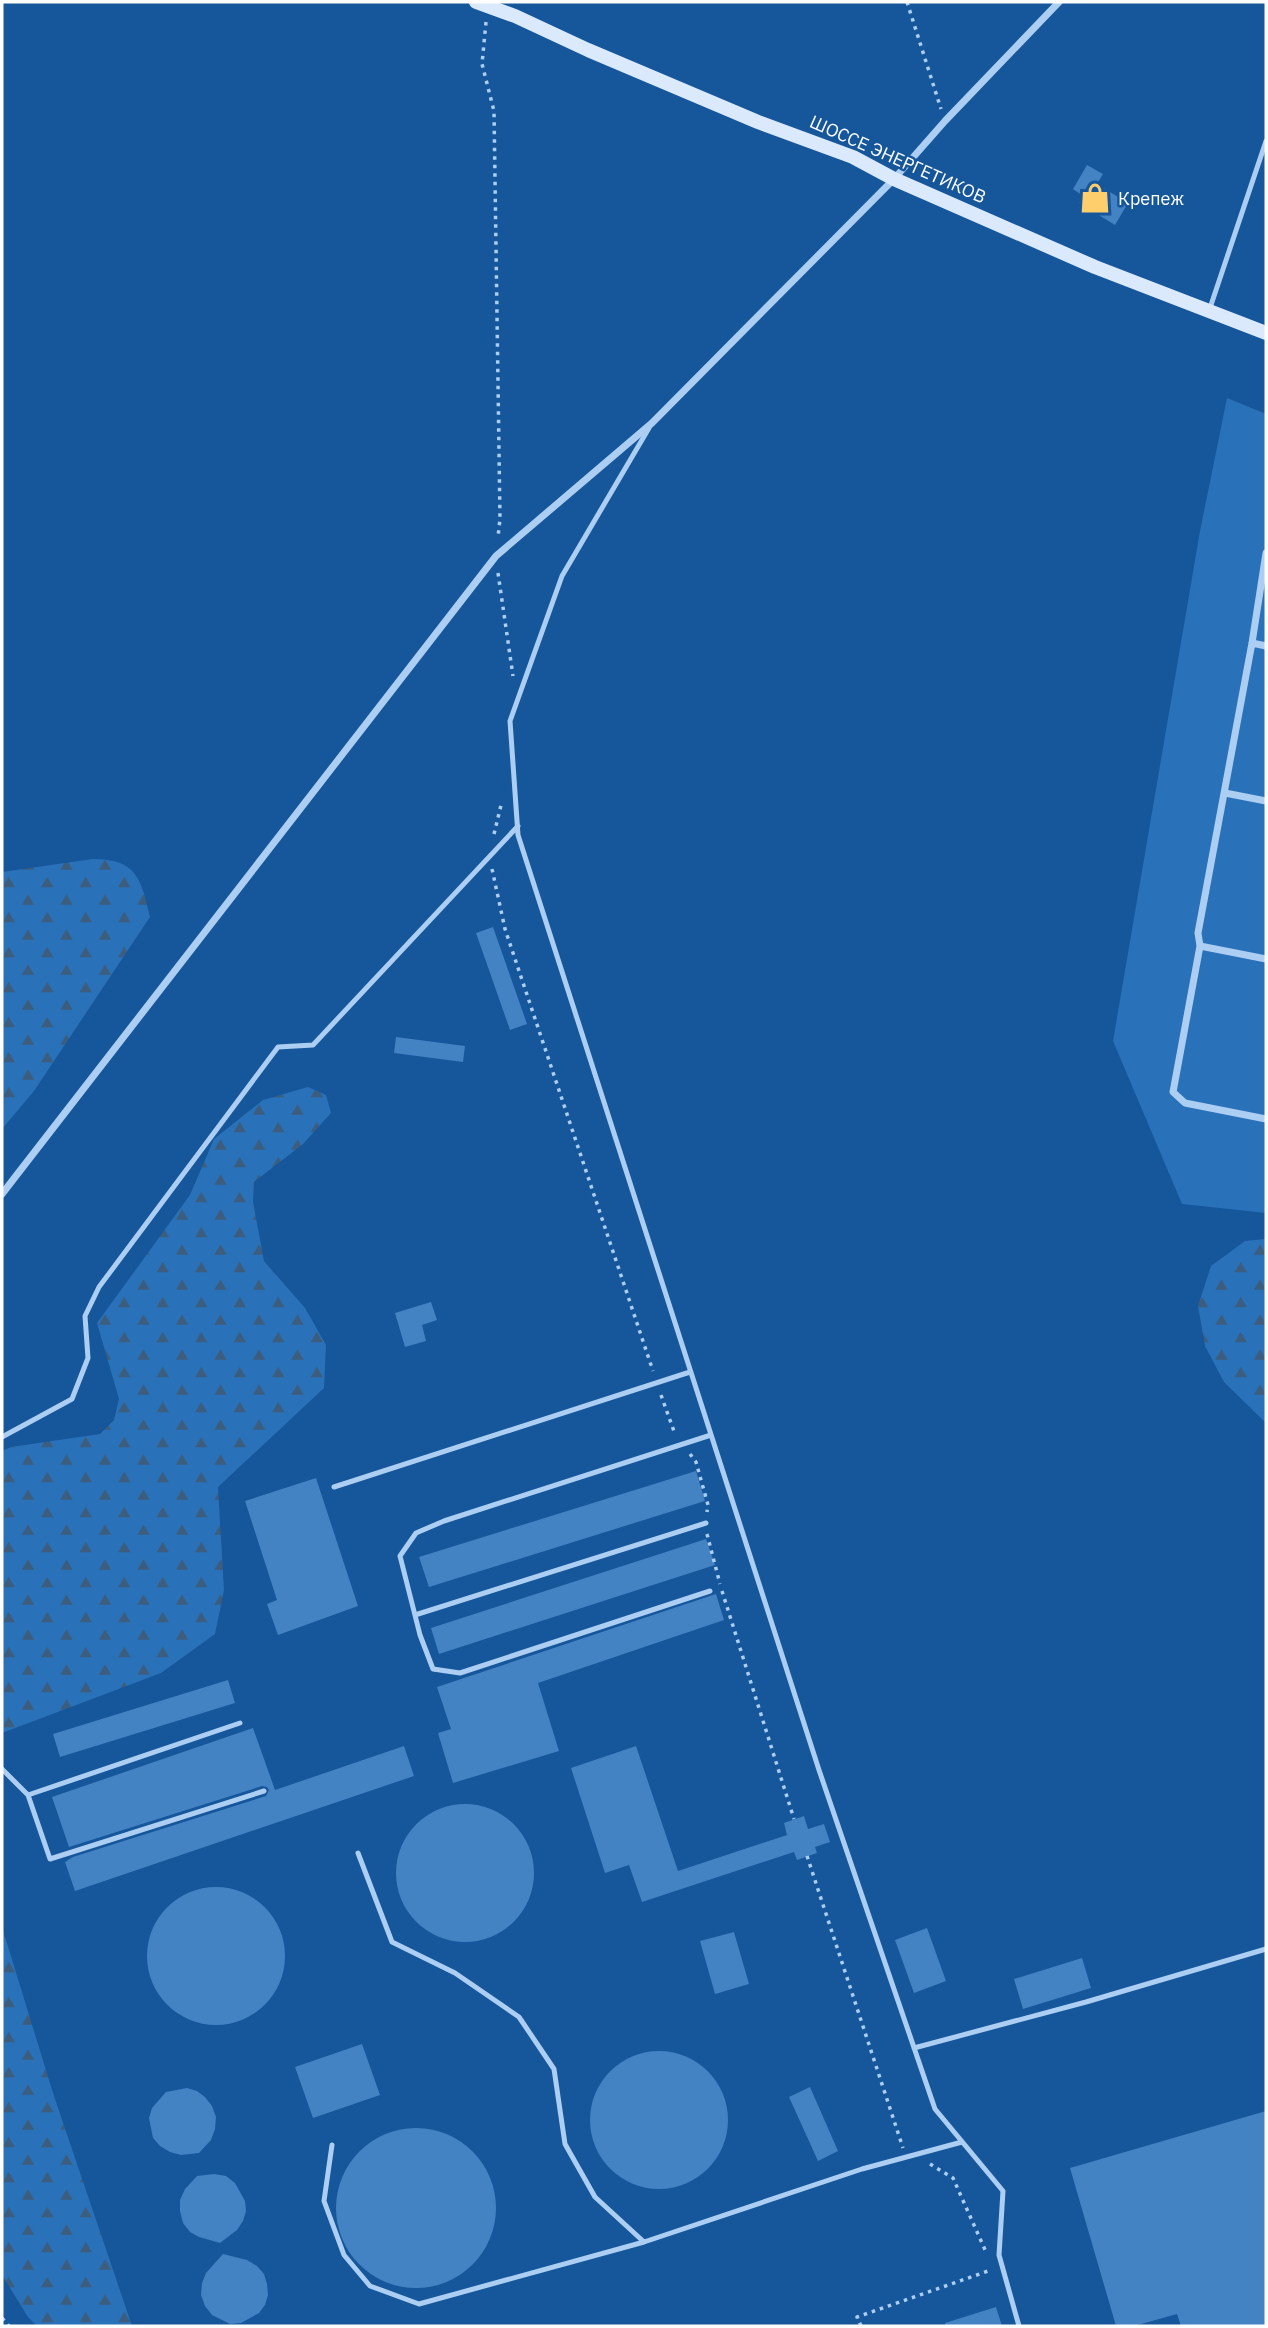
<svg xmlns="http://www.w3.org/2000/svg" width="1268" height="2328" font-family="'IBM Plex Sans',sans-serif">
<style>
.green{fill:#2971b8}
.forest{fill:url(#forest-firs)}
.building{fill:#4382c3}
.lines{fill:none;stroke-linecap:round;stroke-linejoin:round}
.path{stroke:#abcef2;stroke-width:3.5;stroke-dasharray:3.5 5;stroke-linecap:butt}
.lane{stroke:#abcef2;stroke-width:5}
.street{stroke:#abcef2;stroke-width:7}
.secondary{stroke:#daeafc;stroke-width:14}
.labels{text-anchor:middle;dominant-baseline:central;stroke-width:5;stroke-linejoin:round;paint-order:stroke}
.street-label{font-size:18px;fill:#fff;stroke:#16569a}
.poi-label{font-size:18px;fill:#fff;stroke:#16569a;text-anchor:start}
</style>
<defs>
<pattern id="forest-firs" width="22" height="20" patternUnits="userSpaceOnUse" patternTransform="scale(1.75)"><rect width="22" height="20" fill="#2971b8"/><path d="M5 1l3.5 6h-7zM16 11l3.5 6h-7z" fill="#3c5d7d"/></pattern>
</defs>
<rect width="100%" height="100%" fill="#16569a"/>
<path class="green" d="M1227,398L1266,414V1213L1182,1204L1113,1041L1200,531Z"/>
<path class="forest" d="M93,859C137,859 141,879 150,917L34,1091L2,1129V872Z
M308,1087L326,1095L331,1113L303,1144L254,1182L253,1202L264,1261L305,1308L326,1345L324,1388L218,1487L224,1590L215,1634L161,1673L2,1733V1451L11,1447L100,1434L114,1420L119,1399L97,1323L190,1195L214,1139L263,1100Z
M1266,1239V1423L1224,1382L1205,1346L1198,1306L1211,1266L1245,1241Z
M2,1927L53,2093L132,2326H37L28,2317L2,2275Z"/>
<path class="building" d="M1087,165L1103,174L1097,184L1128,203L1115,225L1079,203L1083,196L1073,189Z
M493,927L527,1024L510,1030L476,933Z
M396,1037L465,1046L463,1062L394,1053Z
M431,1302L437,1320L422,1325L426,1341L405,1347L395,1313Z
M696,1471L705,1501L429,1587L419,1557Z
M316,1478L358,1606L278,1635L267,1604L277,1600L245,1501Z
M706,1539L715,1565L439,1654L431,1628Z
M716,1594L724,1620L538,1683L559,1751L453,1783L438,1733L451,1729L437,1687Z
M228,1680L235,1703L60,1757L53,1734Z
M253,1728L275,1790L404,1746L414,1776L75,1891L65,1862L73,1857L266,1796L269,1790L267,1787L262,1786L69,1847L52,1797Z
M636,1746L678,1871L787,1835L784,1823L804,1816L808,1829L824,1824L830,1842L815,1847L817,1853L797,1860L794,1852L642,1902L629,1865L605,1873L571,1768Z
M396 1873a69 69 0 1 1 138 0a69 69 0 1 1-138 0Z
M147 1956a69 69 0 1 1 138 0a69 69 0 1 1-138 0Z
M927,1928L946,1981L914,1993L895,1940Z
M734,1932L749,1984L715,1994L700,1941Z
M1082,1958L1091,1988L1023,2009L1014,1979Z
M362,2044L380,2095L313,2118L295,2067Z
M590 2120a69 69 0 1 1 138 0a69 69 0 1 1-138 0Z
M810,2087L838,2151L818,2161L789,2097Z
M187,2088L197,2091L205,2097L212,2106L216,2117L215,2129L211,2140L199,2153L181,2155L170,2152L160,2146L153,2138L149,2118L152,2108L166,2092Z
M1266,2111V2326H1181L1177,2314L1134,2326H1116L1070,2168Z
M336 2208a80 80 0 1 1 160 0a80 80 0 1 1-160 0Z
M214,2174L226,2176L235,2183L245,2201L246,2211L243,2221L237,2230L220,2243L199,2237L190,2232L183,2223L180,2211V2200L185,2189L197,2176Z
M223,2254L247,2260L257,2266L264,2274L267,2284L268,2295L265,2305L259,2313L241,2323L230,2324L212,2315L205,2306L201,2295L202,2283L206,2273Z
M996,2307L1002,2326H946L945,2323Z"/>
<g class="lines">
<path class="path" d="M907,2L941,109
M486,22L482,64L494,111L500,519L498,537
M498,573L513,676
M494,834L502,801
M492,869L505,929L653,1371
M661,1395L675,1434
M690,1454L696,1462L708,1505L707,1512
M707,1534L720,1584
M722,1591L794,1819
M807,1856L903,2148
M930,2164L953,2178L986,2252
M2,2318L9,2326
M861,2326L857,2317L991,2270"/>
<path class="lane" d="M1210,308L1266,141
M649,428L562,576L510,721L518,835L819,1770L935,2109L1003,2191L999,2255L1019,2326
M2,1437L72,1399L88,1358L85,1316L99,1287L278,1047L313,1045L518,826
M334,1487L690,1372
M710,1591L460,1673L433,1669L420,1635L400,1556L416,1533L444,1521L711,1435
M415,1615L706,1523
M2,1769L28,1795L240,1723
M28,1795L50,1859L264,1791
M358,1853L392,1942L455,1973L519,2017L554,2069L565,2144L595,2197L644,2242L862,2169L962,2142
M914,2048L1086,2002L1266,1949
M332,2145L324,2201L344,2255L370,2286L419,2304L644,2242"/>
<path class="street" d="M1266,553L1252,643L1198,933L1200,946L1173,1092L1185,1103L1266,1119
M1252,643L1266,646
M1225,793L1266,801
M1200,946L1266,959
M2,1194L496,556L652,423L894,179L945,121L1059,2"/>
<path class="secondary" d="M476,2L515,16L588,50L758,122L853,157L894,179L1095,267L1266,333"/>
</g>
<defs>
<g id="shop-bare" transform="scale(2.415)"><path d="M-5-2.5h2.3a2.7 3.5 0 0 1 5.4 0H5L5.5 6h-11ZM-1.5-2.5h3a1.5 2.3 0 0 0-3 0Z" fill="#ffce6c" stroke="#16569a" stroke-width="2.5" paint-order="stroke"/></g>
</defs>
<g fill-rule="evenodd">
<use href="#shop-bare" x="1095" y="198"/>
</g>
<g class="labels">
<g class="street-label">
<text transform="translate(898 159) rotate(24)">ШОССЕ ЭНЕРГЕТИКОВ</text>
</g>
<g class="poi-label">
<text x="1118" y="198">Крепеж</text>
</g>
</g>
<rect width="1268" height="2328" fill="none" stroke="#ffffff" stroke-width="7"/>
</svg>
